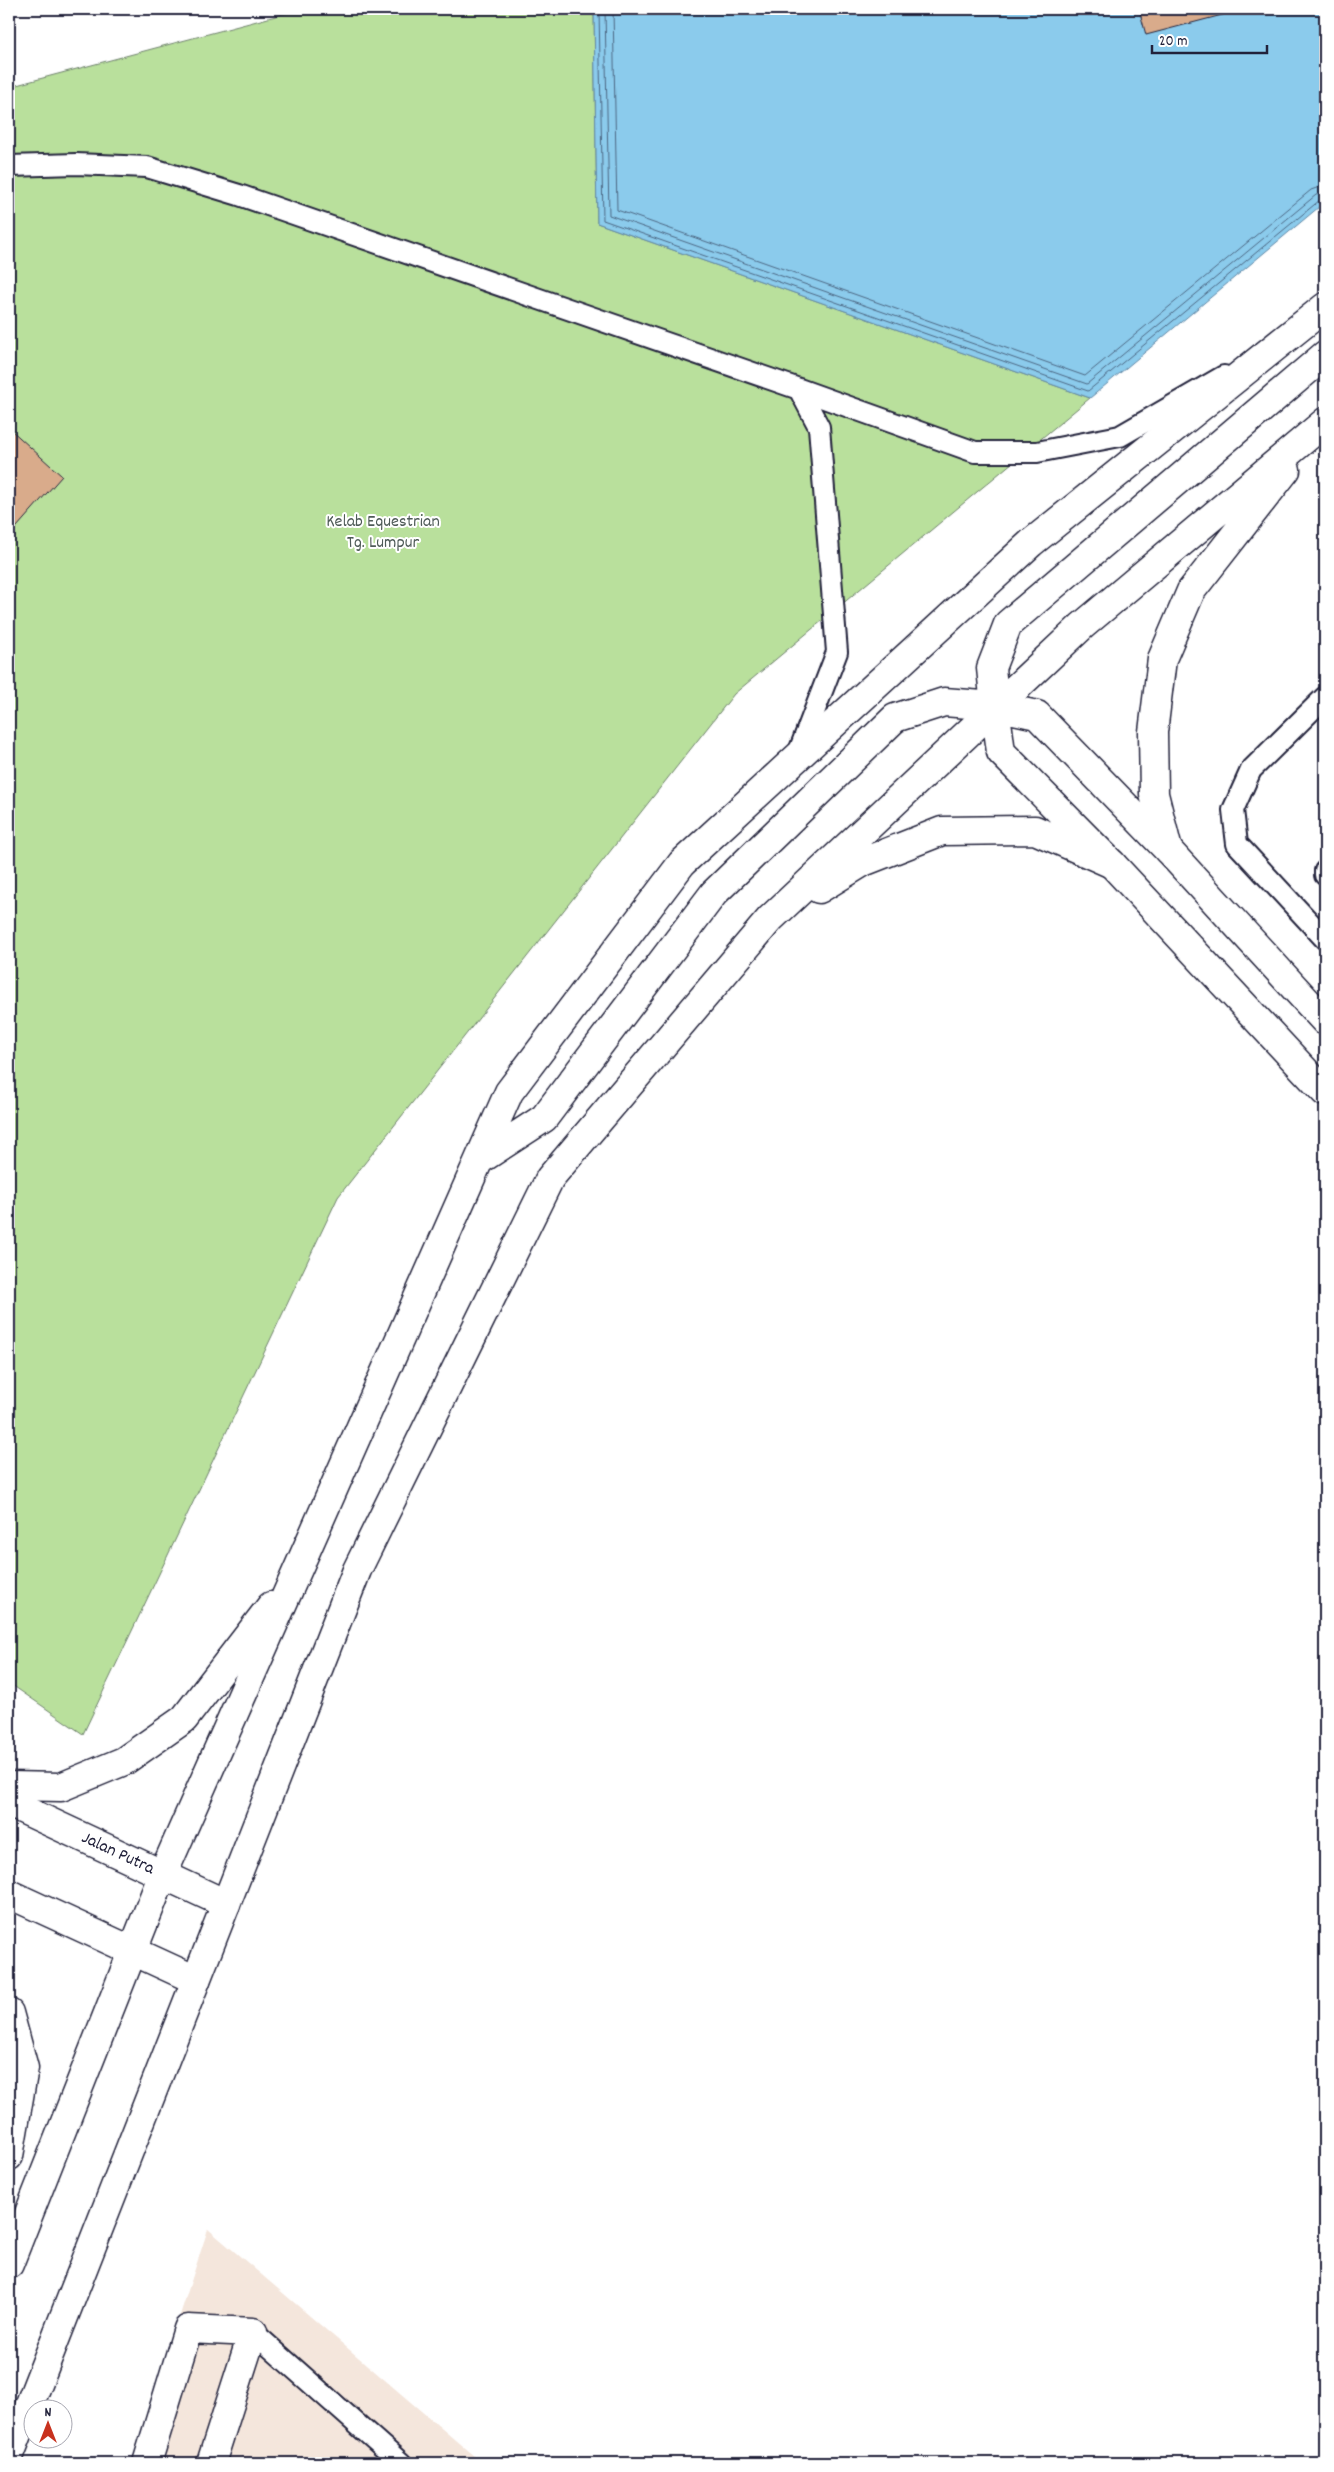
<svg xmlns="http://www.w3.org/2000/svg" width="1334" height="2472" font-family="Dekko,sans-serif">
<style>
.built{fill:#f4e6dc}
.green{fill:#b9e09c;stroke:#6e816c}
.water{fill:#8bcbec;stroke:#6187a5}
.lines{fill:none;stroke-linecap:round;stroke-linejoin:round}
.shore{stroke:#4c6682;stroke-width:1}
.building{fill:#d9ab8b;stroke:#22223b}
.lane-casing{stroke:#22223b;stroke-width:24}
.street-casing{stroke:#22223b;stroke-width:31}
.secondary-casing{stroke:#22223b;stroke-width:31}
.highway-casing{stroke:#22223b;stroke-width:31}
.lane{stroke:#fff;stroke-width:20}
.street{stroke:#fff;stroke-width:28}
.secondary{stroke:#fff;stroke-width:28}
.highway{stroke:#fff;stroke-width:28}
.labels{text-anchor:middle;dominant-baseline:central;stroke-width:4;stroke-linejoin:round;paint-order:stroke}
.park-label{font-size:18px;fill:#4f5b58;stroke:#fff}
.street-label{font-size:18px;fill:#22223b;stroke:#fff}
</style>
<rect width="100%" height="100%" fill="#fff"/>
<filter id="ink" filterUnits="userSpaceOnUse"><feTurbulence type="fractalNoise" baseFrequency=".02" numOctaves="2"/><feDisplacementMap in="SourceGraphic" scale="10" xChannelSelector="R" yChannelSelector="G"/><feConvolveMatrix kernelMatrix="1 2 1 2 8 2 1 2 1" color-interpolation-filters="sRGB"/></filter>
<g filter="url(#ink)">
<path class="built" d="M208,2229L482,2463H132Z"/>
<path class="green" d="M302,9H594L597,223L1090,398L734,694L338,1197L83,1734L9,1683V87Z"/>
<path class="water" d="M594,9H1325V202L1090,398L597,223Z"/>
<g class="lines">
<path class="shore" d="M599,9L603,220L1088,391L1320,200L1325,199
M605,9L609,215L1087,384L1316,195L1325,193
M613,9L617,210L1085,376L1311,190L1325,185"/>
</g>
<path class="building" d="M1139,9H1245L1146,35Z
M9,428L62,476L9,536Z"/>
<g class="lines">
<g class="lane-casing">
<path id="lane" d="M9,166L76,164L147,167L239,195L799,389L975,452H1037L1120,436L1224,376
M1325,697L1251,770L1233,810L1237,844L1325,939
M798,754L837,652L819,427L799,389
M1325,871V875
M253,2332L401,2463"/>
</g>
<g class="street-casing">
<path id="street" d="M1325,1021L1168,850L1037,715L995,706L1001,752L1112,864L1325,1092
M147,2463L188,2329L253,2332L211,2463"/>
</g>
<g class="secondary-casing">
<g id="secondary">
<path id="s1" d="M9,1803L226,1904"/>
<path d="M9,1894L196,1980"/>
</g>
</g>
<g class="highway-casing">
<path id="highway" d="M995,706L991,668L1008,624L1325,355
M1168,850L1154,794L1153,732L1162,659L1191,591L1286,470
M819,889L863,862L942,831L1035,830L1112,864
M481,1159L544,1118L714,893L895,718L944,702L995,706
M9,1786L61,1787L124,1761L184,1719L271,1606
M9,2013L24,2068L9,2156
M9,2264L163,1874L509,1092L682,863L1031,543L1325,307
M9,2457L357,1570L550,1178L770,919L1082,626L1325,422"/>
</g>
<use href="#lane" class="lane"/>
<use href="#street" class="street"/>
<use href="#secondary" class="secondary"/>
<use href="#highway" class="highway"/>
</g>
</g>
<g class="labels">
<g class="park-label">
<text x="383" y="522">Kelab Equestrian<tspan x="383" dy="21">Tg. Lumpur</tspan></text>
</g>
<g class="street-label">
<text stroke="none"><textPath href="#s1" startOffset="120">Jalan Putra</textPath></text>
</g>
</g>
<rect width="1334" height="2472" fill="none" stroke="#fff" stroke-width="30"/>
<rect x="15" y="15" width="1304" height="2442" fill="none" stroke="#22223b" stroke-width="2" filter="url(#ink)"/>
<g transform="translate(48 2424)"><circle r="24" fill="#ffffff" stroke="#a7a7b1"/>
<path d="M0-4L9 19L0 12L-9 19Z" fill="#c8321e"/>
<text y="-8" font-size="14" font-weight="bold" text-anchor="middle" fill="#22223b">N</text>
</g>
<path d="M1152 45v8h115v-8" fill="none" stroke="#22223b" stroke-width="2.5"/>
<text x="1159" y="45" font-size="15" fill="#22223b" stroke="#ffffff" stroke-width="4" paint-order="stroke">20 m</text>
</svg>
